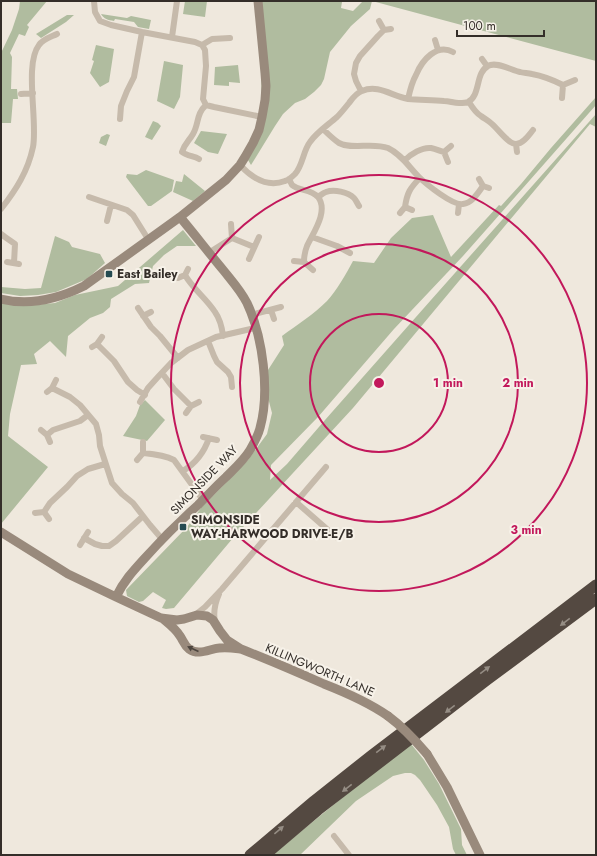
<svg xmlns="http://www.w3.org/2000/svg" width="597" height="856" font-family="Jost,sans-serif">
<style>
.green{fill:#b0bc9f}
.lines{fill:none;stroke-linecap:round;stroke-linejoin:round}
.street{stroke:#c6baab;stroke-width:6}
.secondary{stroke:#998a7c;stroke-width:9}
.highway{stroke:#544941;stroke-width:11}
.secondary-bridge{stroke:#998a7c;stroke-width:9}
.oneway{fill:#958d84}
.oneway2{fill:#4d453e}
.ring{fill:none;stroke:#c2185b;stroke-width:2}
.poi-dot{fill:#244a51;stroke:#f7f2e9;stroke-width:1.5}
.labels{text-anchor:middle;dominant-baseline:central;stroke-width:4;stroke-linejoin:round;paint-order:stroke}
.poi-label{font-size:12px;font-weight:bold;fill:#342e29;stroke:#f7f2e9;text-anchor:start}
.street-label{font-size:12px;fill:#342e29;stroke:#f7f2e9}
.centre{fill:#c2185b;stroke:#f7f2e9;stroke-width:2}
.ring-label{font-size:12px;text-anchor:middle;font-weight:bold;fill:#c2185b;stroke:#f7f2e9;stroke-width:4;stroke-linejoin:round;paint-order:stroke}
</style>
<rect width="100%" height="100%" fill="#efe8dd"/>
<path class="green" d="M20,1H47L27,25L29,27L25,36L19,34L10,53L12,57L11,89H17L18,99H13L11,123H1V53L12,30L19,9Z
M185,1H207L205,17L183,14Z
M262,1H334L342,2L341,8L353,11L363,1H596V61L372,1L370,9L351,26L330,52L324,79L321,85L314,92L305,99L295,103L283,114L275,126L251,165L248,160L261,134Z
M101,14L127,18L131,16L151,20L149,29L138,27L134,22L115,19L114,21C108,20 104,19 101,14Z
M67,15H74L66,22L41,38L36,34Z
M96,45L114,49L109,82L100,87L90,73L94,61L92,60Z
M164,61L183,65L180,97L174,109L157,101Z
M238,65L240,83L229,82V86L214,85L215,67Z
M596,97V105L463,256L394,329L318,417L271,465L270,480L287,464L325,420L431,300L596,114V127L590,124L353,408L233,538L174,608L166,609L162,608L166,600L153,592L143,601L139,602L127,596L126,590L187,527L201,508L248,460L267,434L272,413L267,394L268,370L284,345L282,336C297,325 314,314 327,301C337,290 346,274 353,261L374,263L391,238L412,218L433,215L451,257L499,205L501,206L521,184L551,148Z
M153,121L158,123L161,126L152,140L145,137Z
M201,131L227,134L218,154L208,152L194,143Z
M107,134L110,135L106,146L99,143L101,137Z
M146,170L174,180L172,191L151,206H148L126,177L127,174L137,175Z
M184,174L205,191L193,201L173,192L176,181L182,182Z
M183,230L196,246H177L164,255L153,266L149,283L135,284L111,299L110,307L103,313L90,318L68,336L66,357L50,341L34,354L37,364L21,365L10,414L8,436L48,467L1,524V303L22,306L55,303L75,295L118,286Z
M55,236L69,242L72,247L100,254L105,263L87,279L56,292L38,295L20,296L1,293V287L25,289L41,288Z
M145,400L165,420L147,441L123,436L136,416L140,405Z
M411,744L424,760L439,784L461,829L462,845L467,855H456L453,849L449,827L437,805L420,780L415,775L411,773H405L393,776L356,801L300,855H272L353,789Z"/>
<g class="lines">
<path class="street" d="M94,1L95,12L100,21L111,25L142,32L195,42L202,45L205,50L206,66L203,99L206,105L214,107L262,117
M379,21L384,30
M172,37L177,1
M435,40L438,50
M202,45L212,39L230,38
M482,59L487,66
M361,91L356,81L354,74L356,63L360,56L378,36L384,30L391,29
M21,94L33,93
M562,98L563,85L575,80
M408,99C410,90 412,82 416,75C422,60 437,43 453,52
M469,102C472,107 476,113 481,116C485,119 489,121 492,124C498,129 508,144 516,144C523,144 529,135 533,130
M120,119L121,106L127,91L134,77L142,32
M323,129C328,134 333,139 339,143C352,150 372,142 388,148C401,154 409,167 419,177C426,184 453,206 463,204C472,203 478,193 483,186
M516,144L517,152
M199,159C194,156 187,156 182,152C185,143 189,141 193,134C199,124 196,114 206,105
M405,160C411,154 422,147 431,148C436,149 440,151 444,152
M448,162L444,152L451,146
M240,165C252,178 267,188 285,181C289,180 292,177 295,174C303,165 303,151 310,142C317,132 328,125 337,117C341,113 345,108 349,103C352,99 356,93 362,91C378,84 392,96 408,99C420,100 432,100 444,101C449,101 454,103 459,103C462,103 466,103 468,102C481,95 475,73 488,66C496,61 511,70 520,72C523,73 528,73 532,74C543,76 553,80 563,85
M289,179C290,181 291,183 292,185C299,191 311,189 318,197C329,211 313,233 307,246C305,251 304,256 304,262
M479,179L483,186L489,188
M89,197L127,210L133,215L148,239
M318,197C321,195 323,193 326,192C334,189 348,192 354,198C356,200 357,203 359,206
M405,207C407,193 410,188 420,178
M1,209C16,190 28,171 33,147C38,122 24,64 39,45C43,39 51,37 57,34
M400,213L405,207L412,210
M458,213L459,204
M107,221L111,205
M1,234L5,237L15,244L14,263
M312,237L337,246L350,253
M232,238L254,247
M210,252L232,238L231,224
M249,259L259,237
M294,261L304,262L313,270
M7,262L19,264
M185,275C193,289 206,298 215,312C220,319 222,327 223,336
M178,278L185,275L188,269
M138,308L151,327L160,336L178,358
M271,310L274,319
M251,315L281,307
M143,316L151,312
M208,341L214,356L217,362L228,372L231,377L232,387
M97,344L114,361L128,382L137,390L145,395
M92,347L97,344L102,337
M162,373L174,389L191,406
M52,388L70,397L80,405L96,424L99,435L100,446L112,483L122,494L133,503L150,525L162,539
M47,392L52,388L56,380
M140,402L148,388L157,378L171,363L188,350L216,337L255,328
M186,413L191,406L199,402
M41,430L47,435L50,442
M47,435L53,430L80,421L88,415
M203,437L217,440
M143,453C153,454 164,455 174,460L203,500
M137,460L143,453V442
M183,471C196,463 204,453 209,438
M296,502L336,537
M44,512L50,503L67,487L77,476L88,469L105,464
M35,513L44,512L49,519
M84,538L95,544L102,546H109L116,541L143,516
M80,545L88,532
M195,615L205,607L222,589L326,467
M215,622C213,612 215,603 219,594
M334,836L349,855"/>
<path class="secondary" d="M1,299C30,306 58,299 84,286L180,217L226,180L240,165L245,157L253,143L259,130L262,117L265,100L266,86L265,73L258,1
M1,532L68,574L116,597L161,618L177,620L184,619L197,615L207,616L213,620L220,631L227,640L241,649
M116,597C123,582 133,571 144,559C161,540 179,522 198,505C207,496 216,486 226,477C234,469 244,460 250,450C254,443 258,436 260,428C270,392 263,337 247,303C241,291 232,281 224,271C209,253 195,235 180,217
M162,618C168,623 176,629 180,636C183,640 184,645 189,649C199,656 209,649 219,648C227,647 233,648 241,649C269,660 297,672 324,684C347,693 368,702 388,716
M427,754L447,787L480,855"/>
<path class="highway" d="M250,855L314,801L372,755L596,585
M265,855L318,810L487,680L596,599"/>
<path class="secondary-bridge" d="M388,716C403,727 415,740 427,754"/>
</g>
<defs><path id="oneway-solid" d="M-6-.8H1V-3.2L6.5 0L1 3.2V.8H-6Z"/></defs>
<g class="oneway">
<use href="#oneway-solid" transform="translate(565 622) rotate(143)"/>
<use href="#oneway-solid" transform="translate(485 670) rotate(-37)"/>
<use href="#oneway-solid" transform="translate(450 709) rotate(142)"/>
<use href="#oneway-solid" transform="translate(381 749) rotate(-37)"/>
<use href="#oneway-solid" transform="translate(347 788) rotate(142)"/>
<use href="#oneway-solid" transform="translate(279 830) rotate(-40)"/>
</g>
<use class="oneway2" href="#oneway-solid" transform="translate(193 649) rotate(-156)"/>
<g class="ring">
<circle cx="379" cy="383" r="69"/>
<circle cx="379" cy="383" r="139"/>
<circle cx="379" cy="383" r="208"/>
</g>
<g class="poi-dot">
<rect x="105" y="270" width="8" height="8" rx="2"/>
<rect x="179" y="523" width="8" height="8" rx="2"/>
</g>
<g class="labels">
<g class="poi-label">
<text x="117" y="274">East Bailey</text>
<text x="191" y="520">SIMONSIDE<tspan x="191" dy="14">WAY-HARWOOD DRIVE-E/B</tspan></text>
</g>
<g class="street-label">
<text transform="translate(204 480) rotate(-46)">SIMONSIDE WAY</text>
<text transform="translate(320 670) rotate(23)">KILLINGWORTH LANE</text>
</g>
</g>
<circle cx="379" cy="383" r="6" class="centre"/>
<g class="ring-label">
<text x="448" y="387">1 min</text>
<text x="518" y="387">2 min</text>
<text x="526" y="534">3 min</text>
</g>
<rect width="597" height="856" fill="none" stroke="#342e29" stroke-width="4"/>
<path d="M457 30v6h87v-6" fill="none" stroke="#342e29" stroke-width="2"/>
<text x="463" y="30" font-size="12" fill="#342e29" stroke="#f7f2e9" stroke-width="3" paint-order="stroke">100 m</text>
</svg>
